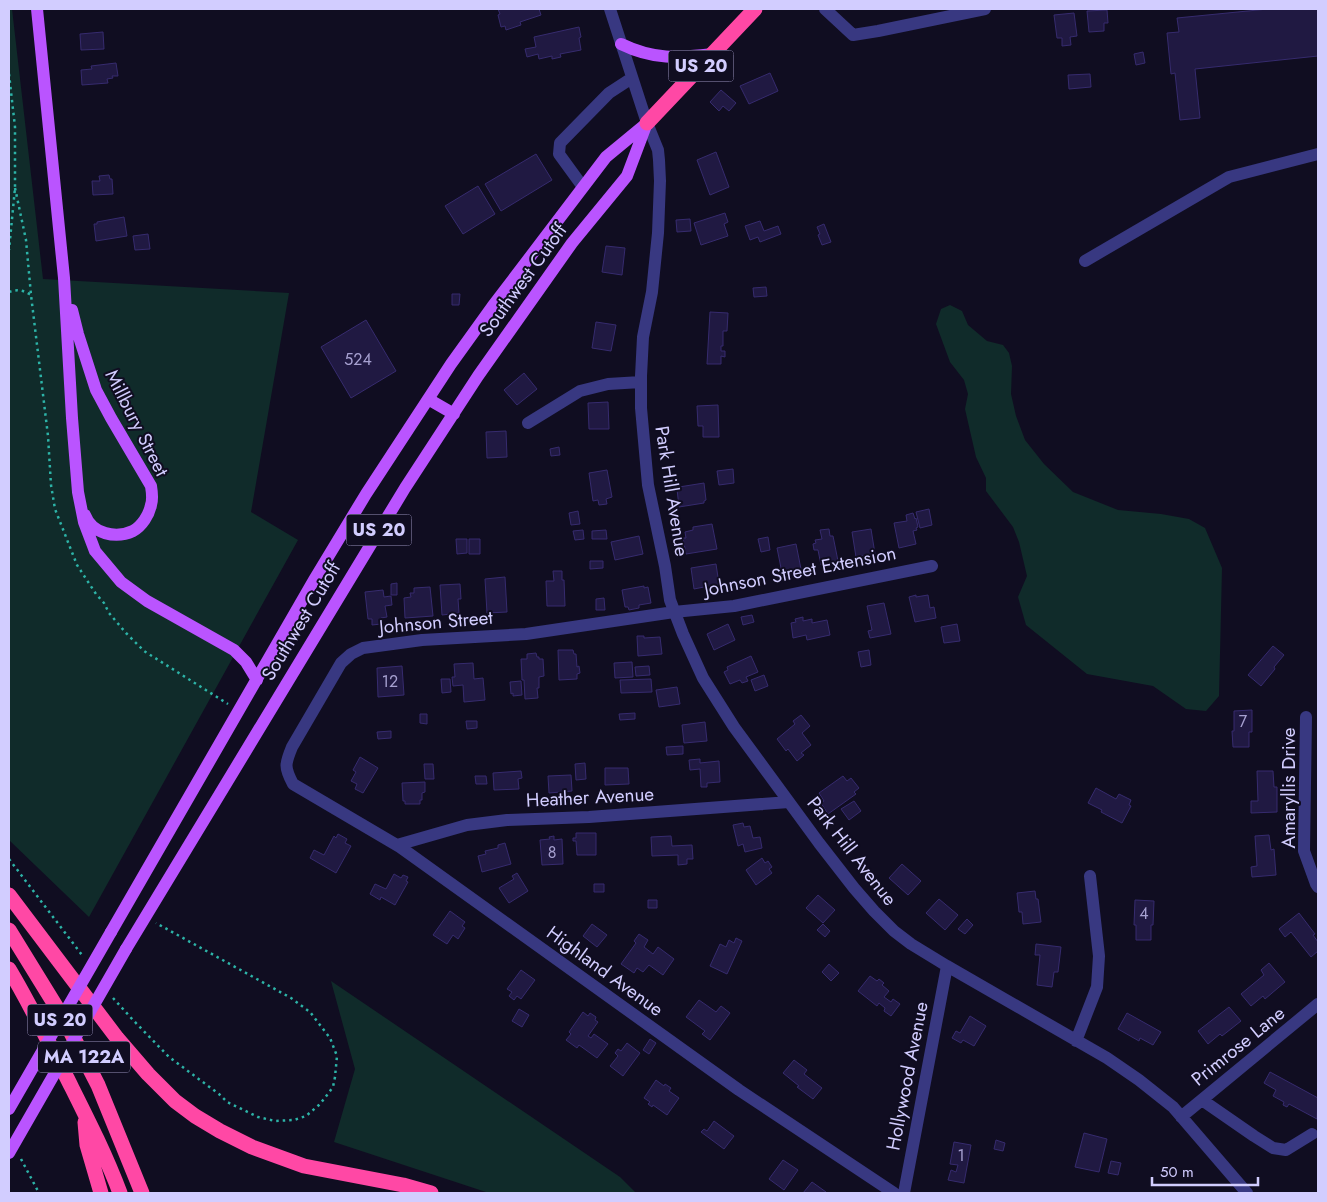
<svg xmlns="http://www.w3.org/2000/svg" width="1327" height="1202" font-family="Jost,sans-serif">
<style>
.green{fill:#102b2a}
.building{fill:#201942;stroke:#362b6e}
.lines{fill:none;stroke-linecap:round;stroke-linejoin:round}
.path{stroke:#2db3a7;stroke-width:2.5;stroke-dasharray:2.5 4;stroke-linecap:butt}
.minor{stroke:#383881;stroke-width:12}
.major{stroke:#ba54ff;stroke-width:12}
.highway{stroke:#ff48a5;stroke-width:15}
.major-bridge{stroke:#ba54ff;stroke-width:12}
.labels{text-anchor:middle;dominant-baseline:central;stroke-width:4;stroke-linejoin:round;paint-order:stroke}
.number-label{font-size:16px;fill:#a6a0d0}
.shield{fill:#100d21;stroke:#9893bc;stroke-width:1}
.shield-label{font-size:18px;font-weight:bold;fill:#d2cdff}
.street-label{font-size:19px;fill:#d2cdff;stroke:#100d21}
</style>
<rect width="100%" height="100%" fill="#100d21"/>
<path class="green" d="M9,9H12L43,279L289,293L251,512L298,540L89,917L9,840Z
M950,305L962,311L968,325L987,341L1003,345L1009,353L1012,366L1011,394L1016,416L1025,440L1044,464L1073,492L1118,510L1161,514L1189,519L1205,528L1222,568L1219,696L1206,711L1186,709L1153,686L1087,674L1026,625L1018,597L1027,576L1019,542L1013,527L986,491V478L976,457L965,409L968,394L964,380L950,362L936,324L941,309Z
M331,981L620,1177L636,1193H489L334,1142L355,1069Z"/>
<path class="building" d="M498,9H539L541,15L520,22L521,25L506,30L505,26L501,27L498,15L500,14Z
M1268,9H1318V56L1195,69L1200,118L1180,120L1175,73L1171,74L1167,33L1179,32L1177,18Z
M1107,10L1108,23H1104V31L1089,32L1087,11Z
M1074,13L1077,36L1070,37L1071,45L1062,46V38H1057L1054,15Z
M579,27L581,37L579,38L581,50L560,54L561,57L552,59V56L539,59L538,54L527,57L525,49L536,47L534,37Z
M103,32L104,49L81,50L80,34Z
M1143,52L1145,63L1136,65L1134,54Z
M116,63L118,76H112L113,78L107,79L108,83L82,85L81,70L92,69L91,66Z
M770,73L778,91L749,104L740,86Z
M1090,74L1091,87L1069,89L1068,75Z
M721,90L736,103L729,111L723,106L719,111L710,102Z
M716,152L729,187L710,195L697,160Z
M536,154L552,180L501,211L485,184Z
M109,175L110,179H112L113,194L93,195L92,181H100L99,176Z
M478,186L495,214L463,234L445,206Z
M725,213L728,222L724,224L728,236L701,245L694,223Z
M124,217L127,236L96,241L94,224H97V222Z
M690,219L691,231L677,232L676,220Z
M760,221L764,231L778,226L781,234L760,242L758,237L750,240L745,226Z
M824,224L831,242L822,245L818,235L820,234L817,227Z
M148,234L150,249L135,250L133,236Z
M606,246L625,248L622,275L602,272Z
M766,287L767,296L754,297L753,288Z
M452,294H460L459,305H452Z
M710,312L728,313L727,331H723V346H721V351H725V357L721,356V364H707Z
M366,320L396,371L351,398L321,347Z
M596,322L616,325L611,351L592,348Z
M524,373L537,389L517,405L504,390Z
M608,402L609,429H589L588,403Z
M718,405L719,437H703V426H698L697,406Z
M506,431L507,457L487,458L486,432Z
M559,447L560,455L551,456L550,449Z
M733,469L734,483L719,485L717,471Z
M607,470L612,497L606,499L607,504L599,505L598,500L593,501L589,473Z
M704,483L706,500L704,501V503L679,507L677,489H680L679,487Z
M929,509L932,525L920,528L916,512Z
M578,511L580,524L571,525L569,513Z
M913,513L915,519L916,518L918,527L916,528L917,530L913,531L916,544L899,548L894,523L907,521L906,515Z
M712,524L717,549L686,554L683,538H686L685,532L693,530V527Z
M829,529L830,536H833L838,561L821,565L818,550H814L813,544L816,543L815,540L822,539L820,530Z
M871,529L875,554L856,557L852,532Z
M583,530L584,539L575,540L573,531Z
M606,530L607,539H592V531Z
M639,536L643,554L615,560L611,542Z
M768,537L770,550L761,552L758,539Z
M456,539H467V553L457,554Z
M469,539H480V554H469Z
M796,544L801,569L782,573L777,548Z
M590,561H603V568L590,569Z
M716,564L719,584L694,589L691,568Z
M553,571H562V580H564L565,606H547L546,581H554Z
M505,577L507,612L487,613L485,579Z
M397,583V595H391V584Z
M460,584L461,599H458L459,613L442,615L440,585Z
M644,586V588L648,587L651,603L639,605V608L629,610L628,607H625L622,590Z
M430,587L433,616L405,618L404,598L411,597L410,593H414V588Z
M383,590L384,597L391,596L392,605L385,606L387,617L381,618V624L372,625V619H368L365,592Z
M916,595V597L928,595L930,608L934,607L936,618L915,622L909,597Z
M604,598L605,610H596V599Z
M884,603L891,634L870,638L868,631L872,630L867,606Z
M752,615L754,622L743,625L741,617Z
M803,617V621L812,619V623L827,620L830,635L807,640L806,635L793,638L791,623L796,622L795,619Z
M728,624L735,640L714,650L707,634Z
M957,624L960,641L944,643L941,627Z
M637,636H644V638L660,637L662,654L638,656Z
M1273,646L1284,655L1274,667L1275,669L1261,686L1248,675Z
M558,650H573L574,654H576L577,667L579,666L580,673L577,674V679L559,680Z
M869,650L871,665L861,667L858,652Z
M536,653L537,657H539V659H543L544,676L539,677V688H537L538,698L525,699L524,680H522L521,659H527V654Z
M751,656L758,672L746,677L748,681L742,683L740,680L730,684L724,672L728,670L727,667Z
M632,662L633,677L615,678L614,663Z
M473,663L474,679L483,678L485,700L464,702L463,685L453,686L452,677H455L454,664Z
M402,666L404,695L378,697L377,668Z
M649,666L650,675L636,676L635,667Z
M764,675L768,686L755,691L751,680Z
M441,679H450L451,692L442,693Z
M651,679L652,692L621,693L620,680Z
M521,681L522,695L513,696V693L511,694L510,682Z
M677,687L680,704L659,707L656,690Z
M1252,710V732H1249V747H1233L1232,731H1234V711Z
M635,713V719L620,720L619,714Z
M420,714H427V724L420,723Z
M801,715L810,726L802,733L811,745L801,753L804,755L797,761L788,749L786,751L777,739L795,724L793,721Z
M466,721H477V728L467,729Z
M705,722L707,741L684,743L682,725Z
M391,731V738L378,739L377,732Z
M683,746V754L667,755L666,747Z
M360,757L378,768L363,793L355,789L357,784L351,781L356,772L353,770Z
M700,759V763L719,761L720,782L707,783V787H701L700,769L690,770L689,760Z
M585,763L586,779L576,780L575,764Z
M424,764H433L434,779H425Z
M605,768H628L629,784L605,785Z
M521,771L522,778L518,779L519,789L494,790L493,773Z
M1257,771H1273L1274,787H1277V812L1251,813V801H1258Z
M571,775L572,791L549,793L548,776Z
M475,776H486L487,784H476Z
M843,776L847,781L851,778L859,788L854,792L856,794L828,814L821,803L824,801L819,793Z
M425,782V792L422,793V800H420V804H405V801H403L402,783Z
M1096,788L1116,799L1119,794L1131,800L1129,805L1131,806L1122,823L1101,812L1102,810L1088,803Z
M854,801L861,811L849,820L841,809Z
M743,823L744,827L750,826L753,838L760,837L762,848L745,852L743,844L738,846L733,825Z
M576,833H596V855H577L576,841H573V838H576Z
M338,834L347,839L345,843L351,846L336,873L310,858L314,850L324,855L334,836L336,838Z
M1269,835L1271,850L1274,849L1276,875L1252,877L1251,867L1257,866L1255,836Z
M554,836V840L562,839L563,864L542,865L540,840L550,839L549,837Z
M671,836L672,846L692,845L693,859H687V864L678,865V855L652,856L651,837Z
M505,843L511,864L482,872L478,856L486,854L485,851L498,848V845Z
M762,858L765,863L768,861L772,867L769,869L772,873L756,885L746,870Z
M902,864L921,881L908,895L889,878Z
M517,873L528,891L509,903L499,888L514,879L512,876Z
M394,874L401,878L403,875L408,877L406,881L408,882L395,905L381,897L380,900L370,894L375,884L386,889Z
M594,884H604V892H594Z
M1035,891L1036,899H1038L1041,922L1023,924L1022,912H1019L1017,893Z
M818,895L835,910L823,923L806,908Z
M939,899L958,915L945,930L926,913Z
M648,900H657V908H648Z
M1135,900L1154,901L1153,925H1151V940H1136V925H1134Z
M450,911L465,922L462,926L465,928L458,939L453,935L447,944L433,935Z
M1299,913L1315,934L1313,935L1318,942V951L1311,957L1291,932L1285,937L1279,929Z
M967,919L973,925L965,934L958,929Z
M592,924L607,935L597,947L583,936Z
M823,924L830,931L825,937L817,930Z
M639,934L648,940L644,947L653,954L658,947L674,959L663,975L649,965L643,972L637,968L634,973L621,964L636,943L634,941Z
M736,938L742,941L727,974L710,966L720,944L726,947L729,940L734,943Z
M1036,944L1061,947L1058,972H1054L1052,987L1037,985L1040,955H1035Z
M1269,963L1285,982L1265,999L1263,996L1251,1006L1241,994L1264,975L1261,970Z
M829,964L839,973L831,981L822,972Z
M521,970L535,980L521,999L517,996L514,1000L509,996L512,992L507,989Z
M870,976L877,981L879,979L884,983L882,985L889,991L884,997L891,1002L893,999L900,1004L891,1016L884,1011L885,1008L879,1003L877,1006L858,991Z
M699,1000L716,1012L721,1006L730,1013L710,1040L702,1034L705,1031L686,1017Z
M1229,1007L1241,1021L1222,1036L1220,1034L1208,1044L1198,1031Z
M519,1009L529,1015L522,1027L512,1021Z
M583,1012L588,1016L590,1013L596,1017L595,1020L598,1022L588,1036L591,1038L594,1034L608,1044L597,1058L579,1045L577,1048L566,1040L571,1034L569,1032Z
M1127,1013L1161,1032L1153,1045L1140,1038L1139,1041L1118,1029Z
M970,1016L986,1026L974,1046L963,1040L961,1043L952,1038L956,1031L960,1033Z
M650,1039L656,1043L649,1054L643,1050Z
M627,1043L640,1053L623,1076L610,1066L618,1056L615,1053L618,1049L621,1051Z
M794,1060L807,1070L804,1074L822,1088L813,1099L797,1087L799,1086L783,1073Z
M1270,1072L1318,1098L1317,1119L1289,1104L1287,1107L1283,1105L1284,1102L1273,1096L1276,1090L1264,1083Z
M656,1080L664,1086L665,1084L671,1088L669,1091L679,1098L667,1115L653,1105L652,1107L648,1104L650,1102L644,1098Z
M714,1121L734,1136L724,1149L701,1132L704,1129L707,1131Z
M1084,1133L1107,1139L1099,1172L1075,1167Z
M996,1140L1005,1143L1003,1151L994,1149Z
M954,1142L971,1145L964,1183L948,1180L951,1170L956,1172L958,1165L950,1164Z
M783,1160L798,1170L784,1190L769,1179Z
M1111,1161L1121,1163L1118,1175L1108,1173Z
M812,1182L826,1192V1193H803Z"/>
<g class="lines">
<path class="path" d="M9,74L15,127V188L9,250
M15,188L26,240L31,295L48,436L51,485L55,509L77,565L96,594L104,603L109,613L126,633L144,651L228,704
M9,292C17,289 23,290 31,295
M9,859L82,955
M113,998L133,1020L169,1057L219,1094L227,1102L258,1117L275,1121L294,1120L306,1116L319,1105L324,1099L333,1087L335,1077L337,1056L330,1038L310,1012L291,998L156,923
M21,1159L39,1193"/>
<path class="minor" d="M610,9L647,123L658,150L659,160L660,181L658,233L652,292L643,337L641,376V408L648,485L665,566L670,600L683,634L703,678L734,727L819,843L854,888L874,911L894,931L911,944L947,966L1107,1058L1139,1080L1173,1107L1247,1193
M825,9L853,35L878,31L985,9
M583,187L559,154L560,143L609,93L632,78
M1085,261L1229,177L1318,154
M528,423L580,391L608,384L641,382
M1306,717L1304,851L1316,884L1318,887
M397,845L467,825L507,820L589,817L789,802
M1076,1041L1097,987L1099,956L1090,876
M1202,1100L1254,1136L1273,1148L1286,1150L1312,1134
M1181,1117L1318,1004
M894,1193L739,1090L400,847L293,784C284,767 285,764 292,747L341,663L351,654L363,648L422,640L526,634L674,612L734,606L932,566
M904,1193L947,966"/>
<path class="major" d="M37,9L64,278L72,418L78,492L84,522L95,551L121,582L147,601L234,650L246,662L257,680
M621,44C654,60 677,58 713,54
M72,310L78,334L96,390L111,418L151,486C152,492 153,499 151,505C149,515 142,526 133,531C116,539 92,534 85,515
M428,399L454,414
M111,932L314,580L366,494L451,364L492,307L606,157L646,124
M126,949L405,488L478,376L572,243L627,176L647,123"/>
<path class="highway" d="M647,123L755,9
M9,895L117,1038L148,1074L175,1101L195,1116L220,1131L252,1147L304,1166L403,1185L431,1193
M9,930L65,1021L98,1085L142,1193
M9,969C30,1004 48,1041 67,1078C86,1116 105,1153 120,1193
M85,1122L87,1145L101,1193"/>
<path class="major-bridge" d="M9,1109L111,932
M9,1153L126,949"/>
</g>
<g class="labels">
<g class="number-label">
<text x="358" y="359">524</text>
<text x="390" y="681">12</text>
<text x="1243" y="721">7</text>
<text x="552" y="852">8</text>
<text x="1144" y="913">4</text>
<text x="961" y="1155">1</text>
</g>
<g class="shield">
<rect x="668.5" y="50.5" width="65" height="31" rx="4"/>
<rect x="346.5" y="514.5" width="65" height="31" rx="4"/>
<rect x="27.5" y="1004.5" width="65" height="31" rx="4"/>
<rect x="38" y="1041.5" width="92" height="31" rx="4"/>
</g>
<g class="shield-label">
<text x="701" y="66">US 20</text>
<text x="379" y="530">US 20</text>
<text x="60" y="1020">US 20</text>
<text x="84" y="1057">MA 122A</text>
</g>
<g class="street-label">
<text transform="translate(523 280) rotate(-54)">Southwest Cutoff</text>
<text transform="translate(137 423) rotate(63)">Millbury Street</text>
<text transform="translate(672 491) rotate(81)">Park Hill Avenue</text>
<text transform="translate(800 571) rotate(-11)">Johnson Street Extension</text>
<text transform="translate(301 621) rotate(-59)">Southwest Cutoff</text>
<text transform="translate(436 622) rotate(-5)">Johnson Street</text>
<text transform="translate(1288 788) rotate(-90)">Amaryllis Drive</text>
<text transform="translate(590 797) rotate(-3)">Heather Avenue</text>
<text transform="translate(852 851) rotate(52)">Park Hill Avenue</text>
<text transform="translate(605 971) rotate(36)">Highland Avenue</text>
<text transform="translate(1238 1046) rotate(-39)">Primrose Lane</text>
<text transform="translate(907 1076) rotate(-79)">Hollywood Avenue</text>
</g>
</g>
<rect width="1327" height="1202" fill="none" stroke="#d2cdff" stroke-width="20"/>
<path d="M1152 1177v8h106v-8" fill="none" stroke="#d2cdff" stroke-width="2.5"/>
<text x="1160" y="1177" font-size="15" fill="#d2cdff" stroke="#100d21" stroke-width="4" paint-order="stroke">50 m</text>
</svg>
